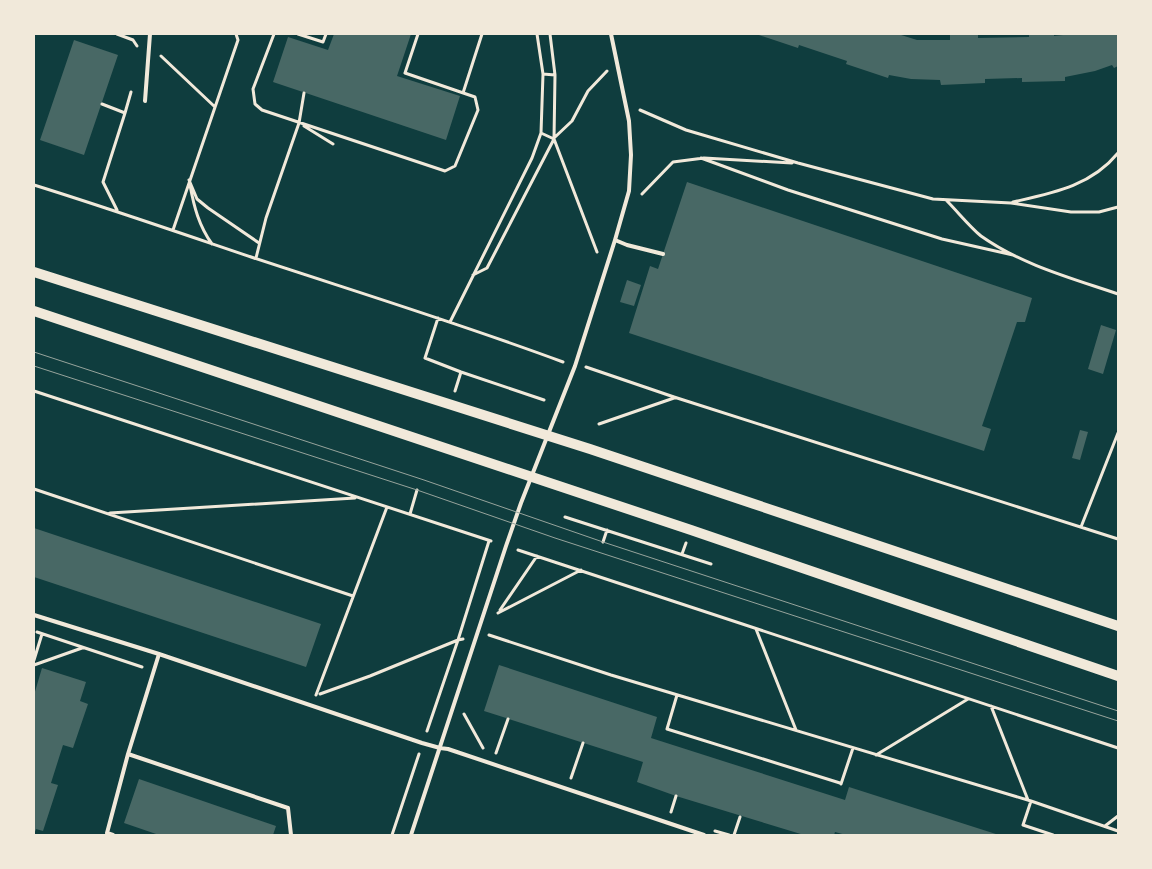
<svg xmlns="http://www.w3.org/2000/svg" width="1152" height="869" font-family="'Golos Text',sans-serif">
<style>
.building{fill:#486865}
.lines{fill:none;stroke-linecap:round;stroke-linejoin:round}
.path{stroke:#f1e9da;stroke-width:3}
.service{stroke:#f1e9da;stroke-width:4}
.secondary{stroke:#f1e9da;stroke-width:10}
.tram{stroke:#97a49c;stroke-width:1}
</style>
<rect width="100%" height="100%" fill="#0f3d3e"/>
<path class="building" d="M334,34H411L397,76L460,96L446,140L273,82L288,37L328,50Z
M756,34H898L917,40H950V35L978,34V38L1029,37V34H1054V36L1072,34H1118V66L1114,68L1112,65L1095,71L1065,77V81L1022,82V78L985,79V83L941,85L940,80L911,79L889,75L888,78L846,64L847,61L799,45L798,48Z
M74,40L118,55L84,155L40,140Z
M687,182L1032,298L1025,322H1017L982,426L991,429L984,451L629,333L650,266L658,269Z
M627,280L641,285L634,306L620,302Z
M1101,325L1116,330L1103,374L1088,369Z
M1080,430L1088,432L1080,460L1072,458Z
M34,528L321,624L306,667L34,577Z
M499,665L657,717L651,738L845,800L849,787L999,835H846L835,832L834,835H804L676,796L637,782L643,762L484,711Z
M42,668L86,682L80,701L88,704L73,748L63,745L51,783L58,785L43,831L36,829L34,835V695Z
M139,779L276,826L273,835H159L124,823Z"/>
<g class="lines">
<path class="path" d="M117,34L133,40L137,46
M274,34L253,89L255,104L262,110L445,171L455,166L478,110L475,97L405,73L418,34
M298,34L323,42L326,34
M161,56L215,107
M543,74L555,75L550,34
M463,93L482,34
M102,104L125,113L103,182L117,210
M640,110L686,130L798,163L933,199L1011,203L1071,212H1099L1118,207
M125,113L131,92
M304,126L333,144
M541,133L554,139L597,252
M554,138L572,121L588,91L607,71
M701,158L788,190L942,239L1013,255
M189,180L197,199L208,208L259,243
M34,185C108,208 180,233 254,258C357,292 461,324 563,362
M190,185C194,207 199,226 212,244
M642,194L673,162L704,158L792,163
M946,200C958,212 969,226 981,236C1022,265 1071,278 1118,294
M1013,202C1053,193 1091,186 1118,153
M173,230L238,40L236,34
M256,258L266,218L299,123L304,93
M473,275L487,268L554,139L555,75
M438,318L425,358L461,372L544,400
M450,322L532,158L541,133L543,74L537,34
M586,367L674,397L1118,539
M34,391L491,541
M455,391L461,372
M599,424L674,398
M34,489L353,596
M110,513L355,498
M410,514L417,490
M565,517L711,564
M1081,527L1118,433
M603,542L607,530
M518,550L1118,748
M682,554L686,543
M500,610L537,556
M498,613L581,570
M756,629L796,730
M37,632L142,667
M489,635L611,675L1031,801L1118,831
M34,660L42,634
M34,665L82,648
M320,694L370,676L458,640L489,541
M316,695L387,507
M677,695L667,729L840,783L841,784L853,748
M991,706L1028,800
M464,714L483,748
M427,731L458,640L463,639
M496,753L508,719
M876,755L968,699
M571,778L583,743
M1031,801L1023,825L1053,835
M671,812L676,796
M1105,826L1118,816
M715,831L729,835
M392,835L419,754
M734,835L740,817"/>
<path class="service" d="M145,101L150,34
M615,240L627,245L663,254
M34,615L159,654L422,743L440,748L448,749L704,835
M128,754L288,808L291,835
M113,835L107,833L128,754L159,654
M411,835L506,546L521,503L575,366L615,240L629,191L631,155L629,121L611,34"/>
<path class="secondary" d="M34,272L590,449L1118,626
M34,311L691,530L1118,676"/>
<path class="tram" d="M34,352L424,480L603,542L1118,711
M34,366L417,490L555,538L1118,721"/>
</g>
<rect width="1152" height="869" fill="none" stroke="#f1e9da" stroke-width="70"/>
</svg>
